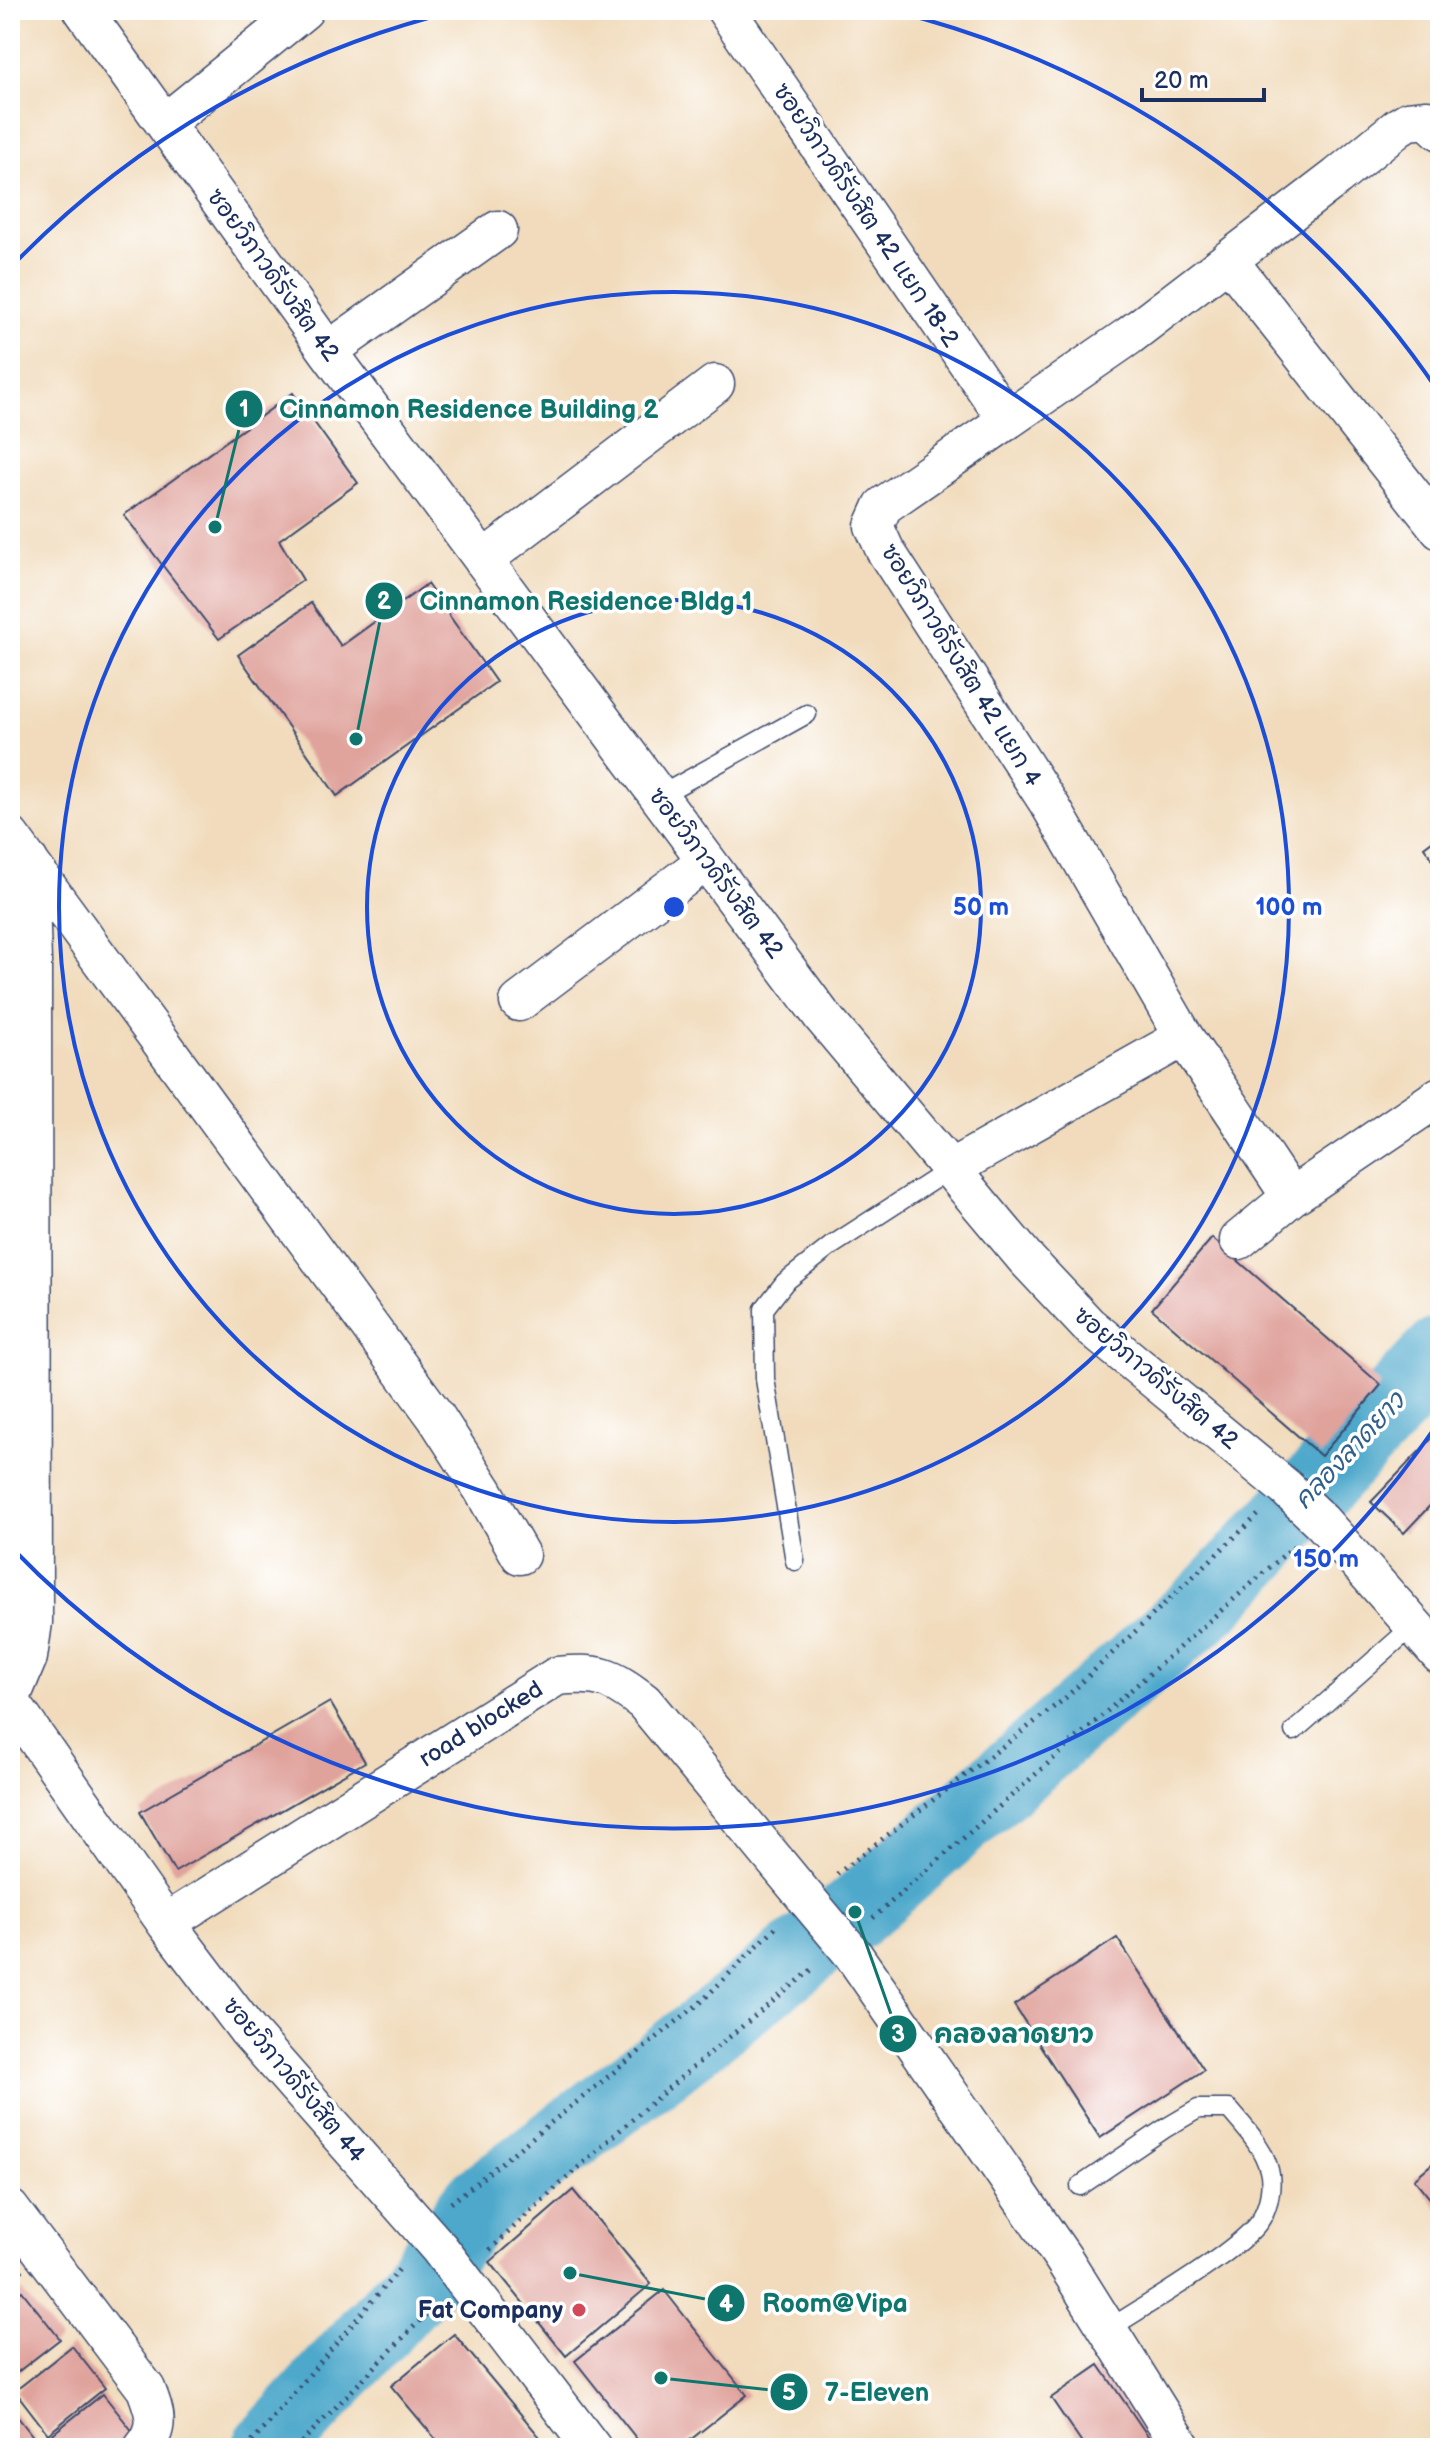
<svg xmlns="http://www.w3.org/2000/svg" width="1450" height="2458" font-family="'Balsamiq Sans','Playpen Sans Thai',sans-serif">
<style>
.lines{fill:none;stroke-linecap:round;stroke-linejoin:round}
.river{stroke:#4da8cb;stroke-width:74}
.building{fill:#e0a39c}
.lane-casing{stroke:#3b496c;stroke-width:21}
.street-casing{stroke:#3b496c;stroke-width:41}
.path{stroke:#3b496c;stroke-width:5;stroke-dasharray:2 6;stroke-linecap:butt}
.lane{stroke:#fff;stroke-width:18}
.street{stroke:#fff;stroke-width:38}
.street-bridge-casing{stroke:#3b496c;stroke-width:41;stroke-linecap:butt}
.street-bridge{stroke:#fff;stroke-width:38}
.ring{fill:none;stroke:#1d4ed8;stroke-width:4}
.poi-dot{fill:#d1495b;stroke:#fff;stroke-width:3}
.labels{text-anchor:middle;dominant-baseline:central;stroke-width:7;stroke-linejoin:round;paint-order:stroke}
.street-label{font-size:24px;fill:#1b2f5e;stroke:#fff}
.poi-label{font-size:24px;font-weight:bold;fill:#1b2f5e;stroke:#fff;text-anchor:end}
.water-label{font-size:26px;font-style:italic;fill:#2f5f8a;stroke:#fff}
.centre{fill:#1d4ed8;stroke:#fff;stroke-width:4}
.ring-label{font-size:24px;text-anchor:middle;font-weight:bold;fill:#1d4ed8;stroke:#fff;stroke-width:7;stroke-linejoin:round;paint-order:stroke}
.leader{fill:none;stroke:#0f766e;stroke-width:3}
.callout-dot{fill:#0f766e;stroke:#fff;stroke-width:3}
.mark-label{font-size:24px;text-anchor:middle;font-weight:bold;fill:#fff}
.callout-label{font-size:26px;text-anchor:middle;font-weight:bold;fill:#0f766e;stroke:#fff;stroke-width:7;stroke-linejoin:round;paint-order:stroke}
</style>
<rect width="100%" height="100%" fill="#fff"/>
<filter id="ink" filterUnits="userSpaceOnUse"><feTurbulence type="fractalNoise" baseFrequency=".0125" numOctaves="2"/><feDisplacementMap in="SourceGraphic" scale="16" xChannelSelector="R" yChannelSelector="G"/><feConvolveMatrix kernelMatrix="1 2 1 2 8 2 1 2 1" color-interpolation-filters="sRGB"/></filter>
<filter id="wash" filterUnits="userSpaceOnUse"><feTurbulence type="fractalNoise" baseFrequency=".006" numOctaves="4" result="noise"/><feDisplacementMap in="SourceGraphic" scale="32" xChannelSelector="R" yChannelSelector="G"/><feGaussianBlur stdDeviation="1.8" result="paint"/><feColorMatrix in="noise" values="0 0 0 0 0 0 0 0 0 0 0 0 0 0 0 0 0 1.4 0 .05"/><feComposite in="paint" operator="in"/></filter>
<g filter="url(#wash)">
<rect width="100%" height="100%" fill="#f1dbbc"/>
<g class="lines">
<path class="river" d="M269,2448L411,2292L478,2204L667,2061L855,1912L1211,1600L1440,1354"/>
</g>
<g id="blocks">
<path class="building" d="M293,393L358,483L279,540L303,580L219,639L124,515Z
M427,584L496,682L337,796L238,655L311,603L341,646Z
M1440,835V870L1424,847Z
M1212,1238L1381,1385L1321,1456L1152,1309Z
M1440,1430V1495L1404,1533L1371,1502Z
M330,1702L365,1762L175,1872L140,1812Z
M1117,1938L1204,2070L1100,2138L1014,2005Z
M1440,2157V2211L1414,2179Z
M573,2190L651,2284L566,2356L490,2262Z
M10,2254L23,2271L10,2281Z
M664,2290L747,2395L680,2448H644L575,2361Z
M22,2291L60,2339L10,2378V2300Z
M454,2334L549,2448H443L391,2386Z
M72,2346L105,2388L48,2434L15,2391Z
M1099,2365L1150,2439L1137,2448H1085L1051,2398Z
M103,2394L141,2442L134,2448H35Z
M10,2407L35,2439L24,2448H10Z"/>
</g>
</g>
<g filter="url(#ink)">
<use href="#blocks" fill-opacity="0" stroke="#3b496c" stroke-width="2"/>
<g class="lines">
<g class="lane-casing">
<path id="lane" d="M659,796L807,714
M795,1561L765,1379L764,1309L785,1282L831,1246L950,1169
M1294,1731L1413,1626
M1080,2186L1164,2129L1198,2109H1229C1245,2128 1263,2146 1269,2170C1273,2185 1269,2204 1262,2217C1247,2247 1142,2307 1109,2329"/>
</g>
<g class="street-casing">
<path id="street" d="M83,10L328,351L822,1016L1026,1259L1088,1325L1286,1488L1322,1522L1440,1655
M726,10L1007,420
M165,123L304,10
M1228,260L1440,530
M328,351L498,230
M483,560L715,384
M10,836L436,1417L483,1490L520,1555
M519,1002L706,861
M1184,1037L1291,1197
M950,1169L1184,1037L1051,807L885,550L874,526L883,506L1129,336L1337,177L1398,127L1408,121L1427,119L1440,131
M1239,1240L1291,1197L1440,1096
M10,1700L28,1657L33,1622L32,962L29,861
M10,1701L166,1923L248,2031L439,2248L592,2448
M166,1923L557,1676C599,1672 610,1676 644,1702L806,1898
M852,1953L1063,2258L1182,2448
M10,2209L146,2389C155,2413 161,2427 143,2448"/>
</g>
<path class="path" d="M837,1874L1063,1700L1258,1515
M873,1918L1294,1546
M451,2203L701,2002L778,1925
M490,2250C593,2150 702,2058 814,1968
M247,2448L402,2266
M296,2448L435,2305"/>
<use href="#lane" class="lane"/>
<use href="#street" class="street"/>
<g class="street-bridge-casing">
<path id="street-bridge" d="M806,1898L852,1953"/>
</g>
<use href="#street-bridge" class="street-bridge"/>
</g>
</g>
<g class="ring">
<circle cx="674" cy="907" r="307"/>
<circle cx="674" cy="907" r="615"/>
<path d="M1438 1423A922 922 0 0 1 11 1547M11 267A922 922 0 0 1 459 10M889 10A922 922 0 0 1 1438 391"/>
</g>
<circle class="poi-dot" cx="579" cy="2310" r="8"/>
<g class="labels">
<g class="street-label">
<text transform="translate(866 215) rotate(56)">ซอยวิภาวดีรังสิต 42 แยก 18-2</text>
<text transform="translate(273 275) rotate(54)">ซอยวิภาวดีรังสิต 42</text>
<text transform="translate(961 665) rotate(58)">ซอยวิภาวดีรังสิต 42 แยก 4</text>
<text transform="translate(716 873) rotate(53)">ซอยวิภาวดีรังสิต 42</text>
<text transform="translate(1156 1378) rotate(40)">ซอยวิภาวดีรังสิต 42</text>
<text transform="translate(481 1724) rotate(-32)">road blocked</text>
<text transform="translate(294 2080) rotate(50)">ซอยวิภาวดีรังสิต 44</text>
</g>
<g class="poi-label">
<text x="563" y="2310">Fat Company</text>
</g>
<g class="water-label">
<text transform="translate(1350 1451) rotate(-47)">คลองลาดยาว</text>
</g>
</g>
<circle cx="674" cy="907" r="12" class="centre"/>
<g class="ring-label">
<text x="981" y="915">50 m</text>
<text x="1289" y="915">100 m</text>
<text x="1326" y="1567">150 m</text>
</g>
<path class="leader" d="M215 527L244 409M356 739L384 601M855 1912L898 2034M570 2273L726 2303M661 2378L789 2392"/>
<g class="callout-dot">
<circle cx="215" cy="527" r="8"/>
<circle cx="356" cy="739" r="8"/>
<circle cx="855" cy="1912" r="8"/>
<circle cx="570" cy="2273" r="8"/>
<circle cx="661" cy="2378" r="8"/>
<circle cx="244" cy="409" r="20"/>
<circle cx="384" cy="601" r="20"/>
<circle cx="898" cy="2034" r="20"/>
<circle cx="726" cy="2303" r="20"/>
<circle cx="789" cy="2392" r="20"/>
</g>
<g class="mark-label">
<text x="244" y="417">1</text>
<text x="384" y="609">2</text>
<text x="898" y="2042">3</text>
<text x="726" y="2312">4</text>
<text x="789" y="2400">5</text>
</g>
<g class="callout-label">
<text x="469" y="418">Cinnamon Residence Building 2</text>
<text x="586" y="610">Cinnamon Residence Bldg 1</text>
<text x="1014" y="2043">คลองลาดยาว</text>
<text x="835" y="2312">Room@Vipa</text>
<text x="877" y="2401">7-Eleven</text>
</g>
<rect width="1450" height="2458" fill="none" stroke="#fff" stroke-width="40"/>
<path d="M1142 88v12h122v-12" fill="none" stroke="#1b2f5e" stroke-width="4"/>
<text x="1154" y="88" font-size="24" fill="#1b2f5e" stroke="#ffffff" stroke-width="6" paint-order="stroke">20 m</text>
</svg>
